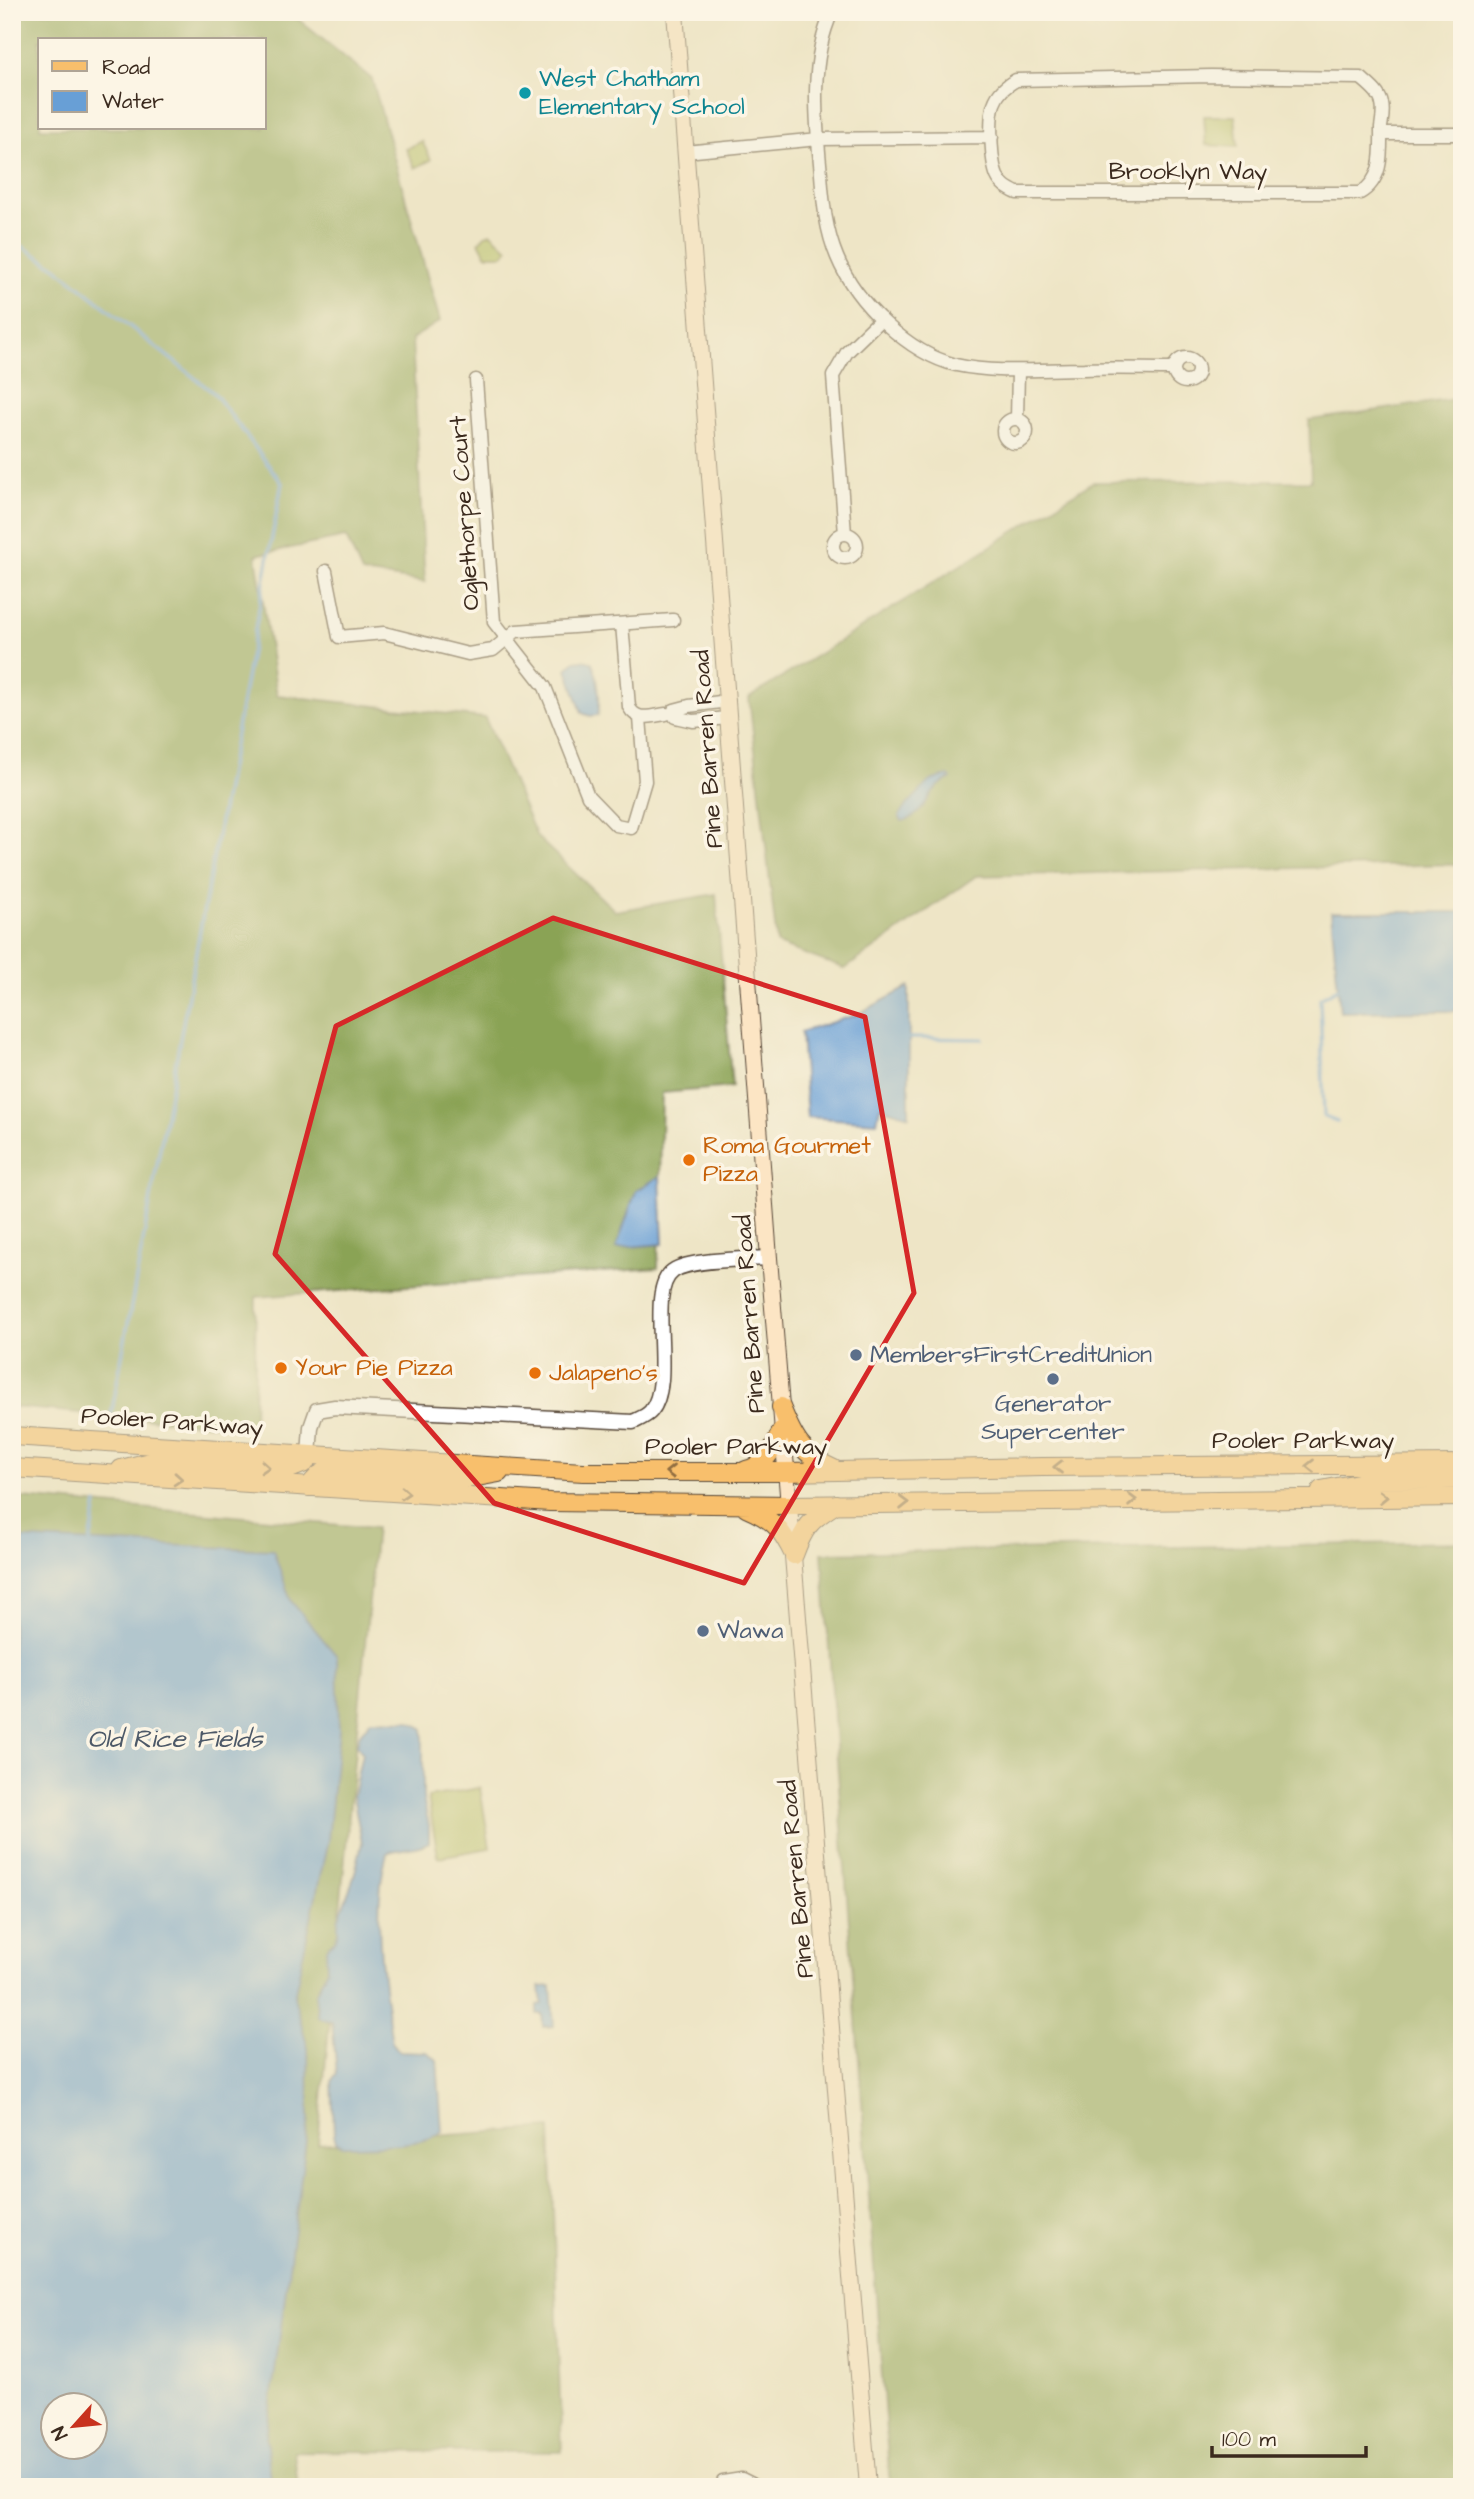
<svg xmlns="http://www.w3.org/2000/svg" width="1474" height="2499" font-family="'Architects Daughter',sans-serif">
<style>
.green{fill:#aebb5e;stroke:#74723e;stroke-width:2}
.forest{fill:#8aa355;stroke:#62663a;stroke-width:2;fill-rule:evenodd}
.water{fill:#689fd6;stroke:#52647a;stroke-width:2;fill-rule:evenodd}
.lines{fill:none;stroke-linecap:round;stroke-linejoin:round}
.stream{stroke:#689fd6;stroke-width:3.5}
.minor-casing{stroke:#564637;stroke-width:15}
.tertiary-casing{stroke:#564637;stroke-width:17}
.secondary-casing{stroke:#564637;stroke-width:18}
.primary-casing{stroke:#564637;stroke-width:20}
.minor{stroke:#fff;stroke-width:12}
.tertiary{stroke:#fff;stroke-width:14}
.secondary{stroke:#fce5c4;stroke-width:16}
.primary{stroke:#f8bf6c;stroke-width:18}
.oneway{stroke:#906d41}
.marked{fill:none;stroke:#d62828;stroke-width:5;stroke-linejoin:round}
.culture-dot{fill:#0f9aa8;stroke:#fcf5e5;stroke-width:2.5}
.food-dot{fill:#e8710a;stroke:#fcf5e5;stroke-width:2.5}
.service-dot{fill:#5c6f8a;stroke:#fcf5e5;stroke-width:2.5}
.labels{text-anchor:middle;dominant-baseline:central;stroke-width:7;stroke-linejoin:round;paint-order:stroke}
.culture-label{font-size:24px;fill:#0d838f;stroke:#fcf5e5;text-anchor:start}
.street-label{font-size:24px;fill:#3b2a1e;stroke:#fcf5e5}
.food-label{font-size:24px;fill:#c56008;stroke:#fcf5e5;text-anchor:start}
.service-label{font-size:24px;fill:#4e5e75;stroke:#fcf5e5;text-anchor:start}
.water-label{font-size:26px;font-style:italic;fill:#4d5968;stroke:#fcf5e5}
</style>
<rect width="100%" height="100%" fill="#fcf5e5"/>
<filter id="ink" filterUnits="userSpaceOnUse"><feTurbulence type="fractalNoise" baseFrequency=".0143" numOctaves="2"/><feDisplacementMap in="SourceGraphic" scale="14" xChannelSelector="R" yChannelSelector="G"/><feConvolveMatrix kernelMatrix="1 2 1 2 8 2 1 2 1" color-interpolation-filters="sRGB"/></filter>
<filter id="wash" filterUnits="userSpaceOnUse"><feTurbulence type="fractalNoise" baseFrequency=".00686" numOctaves="4" result="noise"/><feDisplacementMap in="SourceGraphic" scale="28" xChannelSelector="R" yChannelSelector="G"/><feGaussianBlur stdDeviation="1.57" result="paint"/><feColorMatrix in="noise" values="0 0 0 0 0 0 0 0 0 0 0 0 0 0 0 0 0 1.4 0 .05"/><feComposite in="paint" operator="in"/></filter>
<g filter="url(#wash)">
<rect width="100%" height="100%" fill="#eee5c6"/>
<path class="green" d="M1204,116H1235L1238,147L1206,145Z
M422,141L431,160L415,168L406,149Z
M491,233L508,249L503,255H486L479,242L485,235Z
M480,1788L490,1848L438,1857L428,1797Z"/>
<path class="forest" d="M12,12H289L372,79L440,321L412,339L425,582L362,573L346,537L256,555L277,695L485,718L537,837L615,911L716,894L732,1087L662,1093L658,1268L256,1297L254,1428L12,1407ZM40,40H264V128H40Z
M1462,398V864L976,876L845,969L777,944L749,698L1093,482L1311,481L1309,420Z
M12,1497L376,1528L318,2144L550,2128L562,2452L294,2451L298,2487H12ZM52,2404H94V2446H52Z
M1462,1542V2487H890L822,1553Z"/>
<path class="water" d="M582,660L592,662C598,677 601,699 598,715L590,716L582,713L567,669L575,661Z
M949,776L951,779C928,785 927,817 902,821L899,816C901,810 925,786 931,781C936,778 943,777 949,776Z
M1331,912H1462V1011L1340,1012Z
M909,987V1116L880,1107L877,1122L807,1117L801,1032L856,1015Z
M660,1176L663,1244L616,1248L636,1191Z
M12,1538L273,1550L291,1601L337,1656L339,1730L328,1840L294,1997L308,2048L309,2119L266,2438L272,2487H12ZM94,2404V2446H52V2404Z
M371,1720L409,1721L423,1728V1798L429,1825V1842C417,1850 400,1847 387,1853C371,1908 383,1985 392,2042L399,2051L427,2052L437,2060L442,2131C428,2147 367,2145 344,2146L336,2141L334,2135L332,2080L337,2074L332,2022L318,2017L315,1995L327,1969L326,1948L335,1940L338,1933V1920L354,1877L362,1843L353,1796L362,1753L357,1745L360,1734Z
M551,1986L554,2026L543,2027L542,2014H537V2005L542,2004L540,1987Z"/>
<g class="lines">
<path class="stream" d="M12,13L13,12
M12,240L55,267L215,394L282,483L111,1416
M909,1038L983,1039
M1337,1122L1324,1117L1320,998L1338,988
M90,1543L97,1504"/>
</g>
</g>
<g filter="url(#ink)">
<g class="lines">
<g class="minor-casing">
<path id="minor" d="M832,12C809,62 816,121 821,174C823,203 826,231 837,257C856,303 908,353 956,365C998,374 1041,369 1084,369C1114,368 1144,369 1174,369
M1211,76L1361,78C1369,85 1380,93 1382,104C1384,111 1382,120 1381,127C1381,151 1384,179 1360,193H1017C1009,189 1001,185 997,176C991,162 989,117 994,104C998,92 1006,86 1016,80Z
M1381,134H1462
M685,152L819,139L992,137
M1174 370a12 12 0 1 1 24 0a12 12 0 1 1-24 0Z
M476,380L494,622L545,687L588,796L616,825L631,828L645,781L640,718
M1003 431a12 12 0 1 1 24 0a12 12 0 1 1-24 0Z
M1017,419L1018,371
M845,534L833,376L847,352L881,319
M833 546a12 12 0 1 1 24 0a12 12 0 1 1-24 0Z
M326,571L339,637L384,633L468,654L493,650L516,631L673,620
M622,624L629,707C637,722 650,716 666,714
M674,710L689,706L728,701
M675,717L693,721L729,718
M721,2487L723,2482L742,2479L752,2484V2487"/>
</g>
<g class="tertiary-casing">
<path id="tertiary" d="M309,1455L311,1427L317,1410L335,1407L633,1422C639,1419 647,1416 651,1411C676,1381 645,1291 673,1271C689,1259 747,1259 769,1258"/>
</g>
<g class="secondary-casing">
<path id="secondary" d="M675,12L769,1258L868,2487"/>
</g>
<g class="primary-casing">
<path id="primary" d="M781,1407C793,1437 802,1456 834,1469
M12,1436L583,1472H786L1042,1467L1462,1464
M12,1468L550,1502L790,1505L1462,1497
M121,1469L158,1460L290,1469L305,1463L309,1455
M746,1470C767,1465 773,1448 782,1430
M308,1487L319,1475L326,1471L461,1480L499,1473
M1321,1490L1374,1480L1462,1479
M746,1508C774,1520 781,1528 794,1555
M794,1555C804,1527 810,1520 836,1504"/>
</g>
<use href="#minor" class="minor"/>
<use href="#tertiary" class="tertiary"/>
<use href="#secondary" class="secondary"/>
<use href="#primary" class="primary"/>
</g>
<defs><path id="oneway-chevron" d="M-2-3.5L2.5 0L-2 3.5" fill="none" stroke-width="1.6" stroke-linecap="round" stroke-linejoin="round" transform="scale(1.75)"/></defs>
<g class="oneway">
<use href="#oneway-chevron" transform="translate(1310 1466) rotate(180)"/>
<use href="#oneway-chevron" transform="translate(265 1467) rotate(4)"/>
<use href="#oneway-chevron" transform="translate(1058 1467) rotate(180)"/>
<use href="#oneway-chevron" transform="translate(670 1472) rotate(-180)"/>
<use href="#oneway-chevron" transform="translate(178 1479) rotate(4)"/>
<use href="#oneway-chevron" transform="translate(405 1493) rotate(3)"/>
<use href="#oneway-chevron" transform="translate(1383 1497) rotate(-1)"/>
<use href="#oneway-chevron" transform="translate(1132 1500) rotate(-1)"/>
<use href="#oneway-chevron" transform="translate(904 1503) rotate(-1)"/>
</g>
</g>
<path d="M0 0H1474V2499H0ZM553,918L865,1017L914,1293L744,1583L494,1503L275,1254L336,1026Z" fill="#eee5c6" fill-opacity=".55" fill-rule="evenodd"/>
<path class="marked" d="M553,918L865,1017L914,1293L744,1583L494,1503L275,1254L336,1026Z"/>
<circle class="culture-dot" cx="525" cy="93" r="7"/>
<g class="food-dot">
<circle cx="689" cy="1160" r="7"/>
<circle cx="281" cy="1368" r="7"/>
<circle cx="535" cy="1373" r="7"/>
</g>
<g class="service-dot">
<circle cx="856" cy="1355" r="7"/>
<circle cx="1053" cy="1379" r="7"/>
<circle cx="703" cy="1631" r="7"/>
</g>
<g class="labels">
<g class="culture-label">
<text x="539" y="79">West Chatham<tspan x="539" dy="28">Elementary School</tspan></text>
</g>
<g class="street-label">
<text x="1188" y="172">Brooklyn Way</text>
<text transform="translate(465 513) rotate(-94)">Oglethorpe Court</text>
<text transform="translate(708 749) rotate(-94)">Pine Barren Road</text>
<text transform="translate(750 1314) rotate(-94)">Pine Barren Road</text>
<text transform="translate(172 1422) rotate(4)">Pooler Parkway</text>
<text x="1303" y="1441">Pooler Parkway</text>
<text x="736" y="1447">Pooler Parkway</text>
<text transform="translate(797 1879) rotate(-95)">Pine Barren Road</text>
</g>
<g class="food-label">
<text x="703" y="1146">Roma Gourmet<tspan x="703" dy="28">Pizza</tspan></text>
<text x="295" y="1368">Your Pie Pizza</text>
<text x="549" y="1373">Jalapeno's</text>
</g>
<g class="service-label">
<text x="870" y="1355">MembersFirstCreditUnion</text>
<text x="1053" y="1404" text-anchor="middle">Generator<tspan x="1053" dy="28">Supercenter</tspan></text>
<text x="717" y="1631">Wawa</text>
</g>
<g class="water-label">
<text x="175" y="1739">Old Rice Fields</text>
</g>
</g>
<rect width="1474" height="2499" fill="none" stroke="#fcf5e5" stroke-width="42"/>
<rect x="38" y="38" width="228" height="91" fill="#fcf5e5" stroke="#afa495" stroke-width="2"/>
<rect x="52" y="61" width="35" height="10" fill="#f8bf6c" stroke="#afa495" stroke-width="2"/>
<text x="102" y="74" font-size="21" fill="#3b2a1e">Road</text>
<rect x="52" y="91" width="35" height="21" fill="#689fd6" stroke="#afa495" stroke-width="2"/>
<text x="102" y="108" font-size="21" fill="#3b2a1e">Water</text>
<g transform="translate(74 2426) rotate(243)"><circle r="33" fill="#fcf5e5" stroke="#afa495" stroke-width="2"/>
<path d="M0-5L12 26L0 18L-12 26Z" fill="#c8321e"/>
<text y="-10" font-size="19" font-weight="bold" text-anchor="middle" fill="#3b2a1e">N</text>
</g>
<path d="M1212 2446v10h154v-10" fill="none" stroke="#3b2a1e" stroke-width="3.5"/>
<text x="1222" y="2446" font-size="21" fill="#3b2a1e" stroke="#fcf5e5" stroke-width="5" paint-order="stroke">100 m</text>
</svg>
